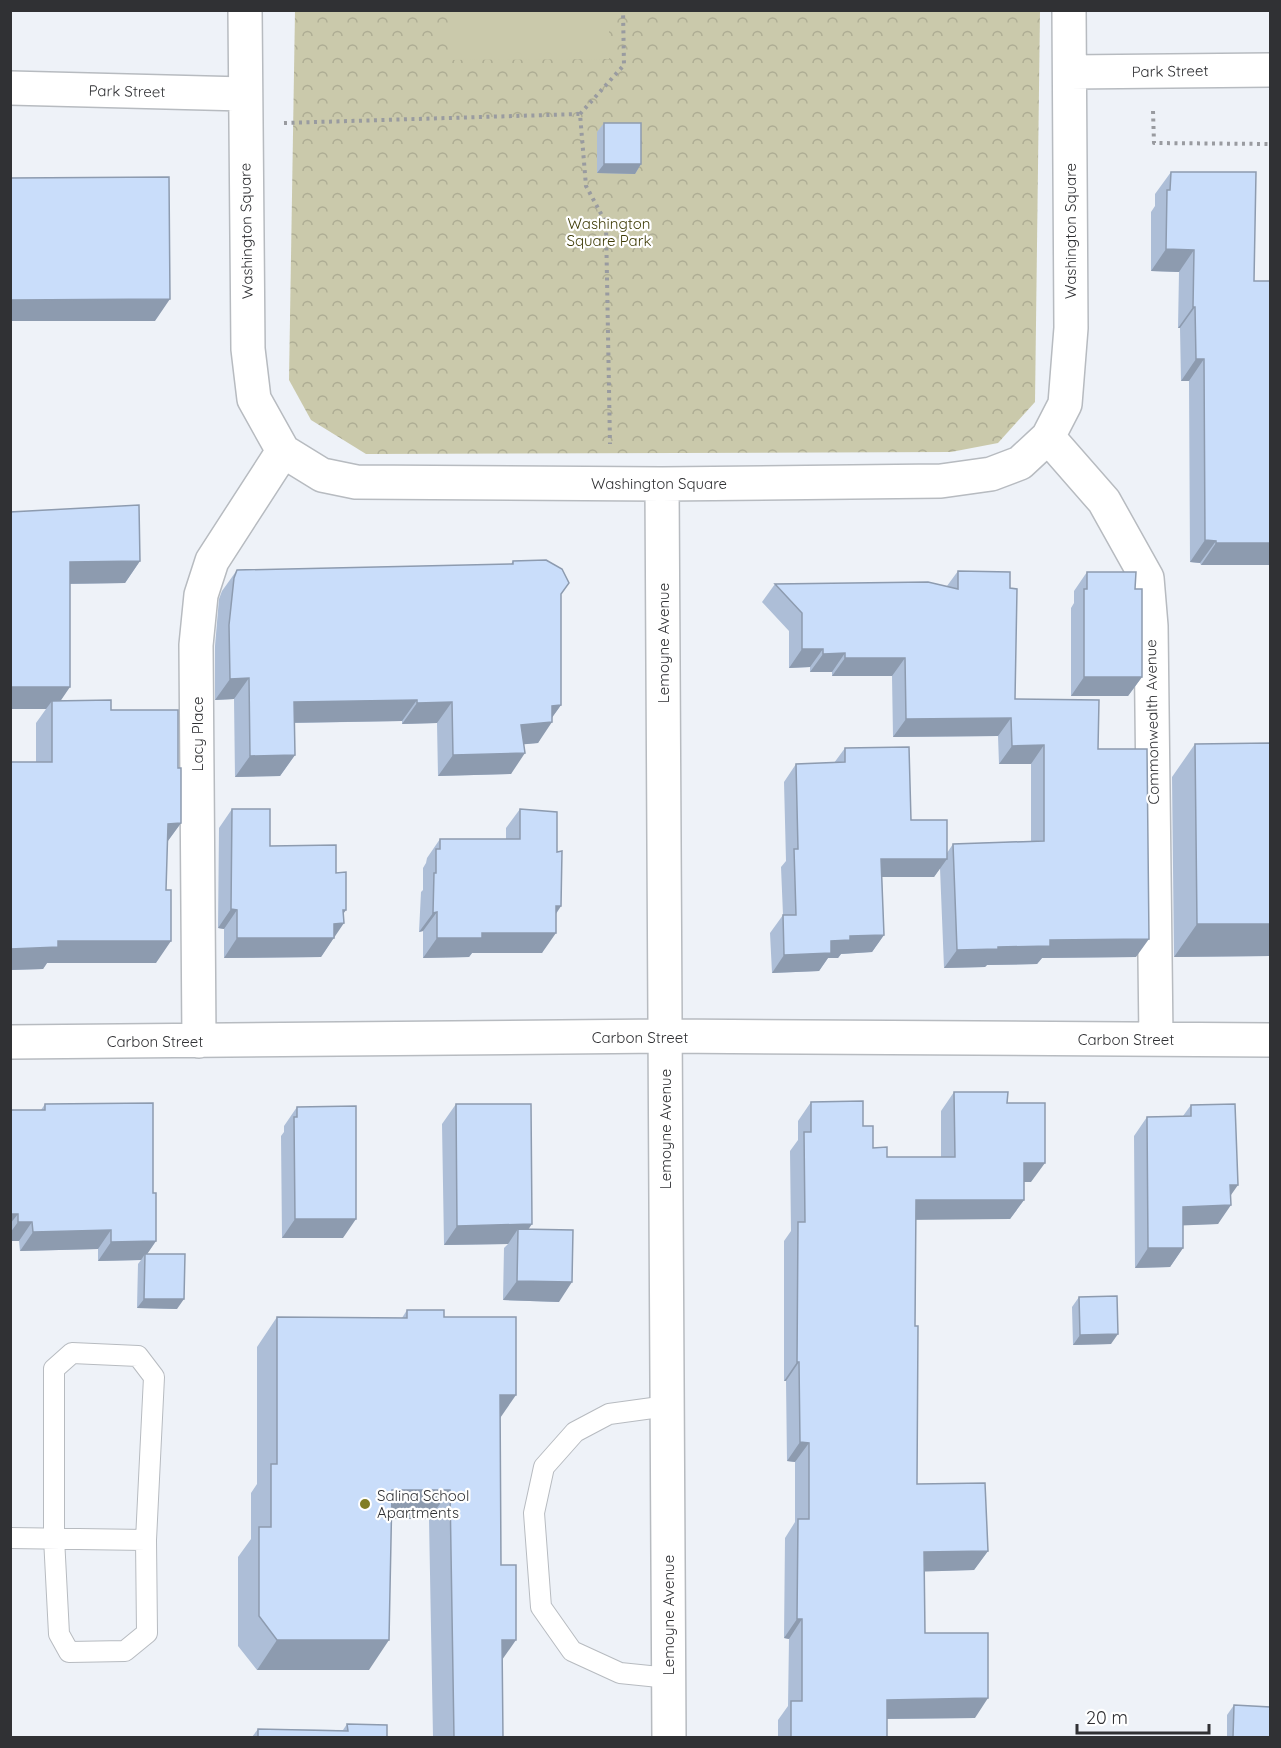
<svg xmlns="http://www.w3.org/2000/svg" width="1281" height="1748" font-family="Quicksand,sans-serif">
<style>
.park{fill:url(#park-crowns)}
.pitch{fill:#cac9ab}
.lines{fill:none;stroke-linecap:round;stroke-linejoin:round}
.service-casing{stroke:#b7bbc0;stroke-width:22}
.minor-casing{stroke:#b7bbc0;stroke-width:36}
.path{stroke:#999ba0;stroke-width:4;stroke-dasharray:3 4.5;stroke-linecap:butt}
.service{stroke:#fff;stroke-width:20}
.minor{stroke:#fff;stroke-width:33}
.wall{fill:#adbed7}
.shaded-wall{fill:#8d9baf}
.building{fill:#c9ddfa;stroke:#8d9baf;stroke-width:1.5}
.poi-dot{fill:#817d24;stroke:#fff;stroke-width:2}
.labels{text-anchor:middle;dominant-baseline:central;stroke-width:4.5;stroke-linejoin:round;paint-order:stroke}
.street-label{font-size:15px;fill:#303134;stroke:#fff}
.park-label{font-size:15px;fill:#3f3c07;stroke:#fff}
.poi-label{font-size:15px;fill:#303134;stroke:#fff;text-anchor:start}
</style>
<defs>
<pattern id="park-crowns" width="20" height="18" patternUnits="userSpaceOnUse" patternTransform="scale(1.5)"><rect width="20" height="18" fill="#cac9ab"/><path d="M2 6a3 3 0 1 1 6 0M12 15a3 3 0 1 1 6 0" fill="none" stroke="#aead94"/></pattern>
</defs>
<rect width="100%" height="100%" fill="#eef2f8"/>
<path class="park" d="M295,11H1040L1035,402L998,443L951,452L366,454L311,420L289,380Z"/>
<path class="pitch" d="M450,11H609V59L450,60Z"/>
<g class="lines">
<g class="service-casing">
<path id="service" d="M72,1353L138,1356L154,1377L146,1540L147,1633L125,1651L69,1652L59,1634L54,1538V1369Z
M667,1406L609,1414L575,1432L544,1467L534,1513L541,1607L572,1651L620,1673L669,1678
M10,1538L146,1540"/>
</g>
<g class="minor-casing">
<path id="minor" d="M245,10L248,349L254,399L283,451L322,475L356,482L662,484L941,481L991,474L1020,463L1048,437L1065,404L1071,328L1069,10
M1070,72L1270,70
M10,88L244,94
M1048,437L1104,501L1147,578L1151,626L1156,1039
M662,484L669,1738
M199,1041L196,645L201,595L212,561L283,451
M10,1042L665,1036L1270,1040"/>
</g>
<path class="path" d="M1153,111L1154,143L1270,144
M580,114L624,65L623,10
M284,123L580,114L586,186L606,223L610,444"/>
<use href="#service" class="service"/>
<use href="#minor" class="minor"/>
</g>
<path class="wall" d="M604,123L641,164L635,174L597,173V132Z
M1171,172L1254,281H1270V565H1201L1200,563L1190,562L1189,381H1181L1180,328H1178L1179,272L1151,271V212L1155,206V194Z
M10,512L140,561L125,583L70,584L61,700L111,710L178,768L181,823L167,842L156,963H47L43,969L10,970V762H36V723L46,709Z
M513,561L561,594V705L552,717L538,743L524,744L511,774L438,776L437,723L402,724V721L294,723L295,755L280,776L235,777L234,699L215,700V646L219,599L222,591L237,570L511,564Z
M958,571L1010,588L1015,699L1098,749L1136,957L1042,958L1037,964L987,965L985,967L944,968L940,868L934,877H882L884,935L872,952L841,954L838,958H828L819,971L772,973L770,933L783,915L781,867L786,861L784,782L796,764L834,763L845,748L911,820L947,853L953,844L1031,841V764H999L998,736L893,737L892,676H832V672H810V667L789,668V631L762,602L775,584L947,586Z
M1087,572L1135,589L1142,677L1128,696H1071V608L1074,603V591Z
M1195,744L1270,956L1174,957L1172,777Z
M232,809L270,846L336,873L344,914L334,937L321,957L224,958V929L218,928L219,828Z
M520,809L557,852L561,906L556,914L542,953H472L469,957L423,958V931L419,932L421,892L423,890V868L426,863L427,858L440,839H506V828Z
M954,1092L1007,1103L1031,1182H1024V1200L1010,1219H916L915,1326L917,1484L988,1551L974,1570L924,1571L925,1633L975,1718L887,1719V1737H778V1720L788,1706L789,1639L784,1638L785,1538L795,1522V1462L787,1461L786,1381H784V1241L791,1231L790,1151L798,1140V1121L811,1102L863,1126L873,1148L887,1157H941V1111Z
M45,1104L153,1193L156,1241L147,1254L177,1309L137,1308L138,1264L141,1260L98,1261V1249L20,1251L19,1241H10V1110H41Z
M456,1104L529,1229L559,1302L503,1300L504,1248L508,1244L444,1245L442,1124Z
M1191,1105L1231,1196L1218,1224L1183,1225V1248L1170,1267L1135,1268L1134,1136L1147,1117L1183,1116Z
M297,1107L343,1238H282L281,1136L284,1132V1126Z
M1079,1297L1111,1344L1073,1345L1072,1307Z
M407,1310L444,1317L500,1418L501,1565L503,1737H433L429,1519H392L369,1670H257L238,1646V1557L251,1539V1493L257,1484V1347L277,1317L402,1318Z
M1234,1705L1270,1737H1227V1715Z
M347,1724L387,1737H252L258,1729L343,1730Z"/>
<path class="shaded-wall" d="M604,164H641L635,174L597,173Z
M1166,249L1194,250L1179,272L1151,271Z
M170,299L155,321H10V300Z
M1193,307H1195L1180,328H1178Z
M1196,359H1204L1189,381H1181Z
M1205,540L1216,541L1200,563L1190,562Z
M1216,543H1270V565H1201Z
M140,561L125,583L55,584L70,562Z
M802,649H823L810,667L789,668Z
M845,653L832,672H810L823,654Z
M845,658H905L892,676H832Z
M1084,677H1142L1128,696H1071Z
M249,678L234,699L215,700L230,679Z
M10,687H70L55,709L52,701L46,709H10Z
M417,700L402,721L279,723L294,702Z
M452,702L437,723L402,724L417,703Z
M561,705L549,722H552L538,743L506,746L521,725L552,706Z
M1011,718L998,736L893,737L906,719Z
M1044,745L1031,764H999L1012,746Z
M525,753L511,774L438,776L453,755Z
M295,755L280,776L235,777L250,756Z
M181,823L165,845L168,824Z
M881,859H947L934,877H869Z
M556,906H561L548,925Z
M231,909L237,910L224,929L218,928Z
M343,910H346L336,924L344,923L321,957L224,958L237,938Z
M437,912L423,931L419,932L433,913Z
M1197,924H1270V956L1174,957Z
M482,933H556L542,953H472L469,957L423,958L437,938Z
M884,935L872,952L841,954L838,958H828L819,971L772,973L784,955L831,941L850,936Z
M1149,939L1136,957L1042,958L1037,964L987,965L985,967L944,968L957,950L1050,940Z
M58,941H171L156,963H47L43,969L10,970V949Z
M1024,1163H1045L1031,1182H1011Z
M1230,1185H1238L1224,1205Z
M916,1200H1024L1010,1219L902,1220Z
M1231,1205L1218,1224L1169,1226L1183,1207Z
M10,1214H18L10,1224Z
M295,1219H356L343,1238H282Z
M18,1222H32L19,1241H10V1233Z
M532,1224L519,1243L518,1229L508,1244L444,1245L457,1226Z
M111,1230L98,1249L20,1251L33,1232Z
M156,1241L145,1257V1254L141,1260L98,1261L111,1242Z
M1148,1248H1183L1170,1267L1135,1268Z
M517,1281L572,1282L559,1302L503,1300Z
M144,1299H184L177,1309L137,1308Z
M1118,1334L1111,1344L1073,1345L1080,1335Z
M797,1362H799L786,1381H784Z
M500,1395H516L496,1424Z
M800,1442L809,1443L795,1462L787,1461Z
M392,1490H450L429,1519H372Z
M988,1551L974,1570L910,1572L924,1552Z
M797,1619H802L789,1639L784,1638Z
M277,1640H389L369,1670H257Z
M502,1640H516L495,1670Z
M988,1698L975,1718L874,1719L887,1700Z"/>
<path class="building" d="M604,123H641V164H604Z
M1171,172H1256L1254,281H1270V543H1216V541L1205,540L1204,359H1196L1195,307H1193L1194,250L1166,249L1167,190H1170Z
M169,177L170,299L10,300V178Z
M139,505L140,561L70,562V687H10V512Z
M546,560L562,569L569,583L561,594V705L552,706V722L521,725L525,753L453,755L452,702L417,703V700L294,702L295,755L250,756L249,678L230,679L229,625L234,578L237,570L513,564V561Z
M958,571L1010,572V588L1017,589L1015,699L1099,700L1098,749H1147L1149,939L1050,940V946L998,947V949L957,950L953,844L1044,841V745L1012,746L1011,718L906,719L905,658H845V653L823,654V649H802V613L775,584L928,582L958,589Z
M1087,572H1136L1135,589H1142V677H1084V589H1087Z
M111,700V710H178V768H181V823L168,824L166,890H171V941H58V947L10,949V762H52V701Z
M1270,743V924H1197L1195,744Z
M909,747L911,820H947V859H881L884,935L850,936V940L831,941V953L784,955L783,915H796L794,849H798L796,764L845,762V748Z
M232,809H270V846L336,845V873L346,872V910H343L344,923L334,924V938H237V910L231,909Z
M520,809L557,812V852L562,851L561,906H556V933H482V938H437V912L433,913L434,873H436V849H440V839H520Z
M954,1092H1008L1007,1103H1045V1163H1024V1200H916L915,1326H918L917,1484L985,1483L988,1551L924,1552L925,1633H988V1698L887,1700V1737H791V1701H802V1619H797L798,1519H809V1443L800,1442L799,1362H797L798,1222H805L804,1132H811V1102L863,1101V1126H873V1148L887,1147V1157H955Z
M153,1103V1193H156V1241L111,1242V1230L33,1232L32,1222H18V1214H10V1110H45V1104Z
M456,1104H531L532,1224L457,1226Z
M1235,1104L1238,1185H1230L1231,1205L1183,1207V1248H1148L1147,1117L1191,1116V1105Z
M356,1106V1219H295L294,1117H297V1107Z
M518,1229L573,1230L572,1282L517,1281Z
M145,1254H185L184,1299H144Z
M1117,1296L1118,1334L1080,1335L1079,1297Z
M407,1310H444V1317H516V1395H500L501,1565H516V1640H502L503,1737H454L450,1490H392L389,1640H277L259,1616V1527H271V1464H277V1317L407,1318Z
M1234,1705L1270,1707V1737H1233Z
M347,1724L387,1725V1737H258V1729L348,1731Z"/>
<circle class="poi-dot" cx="365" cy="1504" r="6"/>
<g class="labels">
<g class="street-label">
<text transform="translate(1170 71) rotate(-1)">Park Street</text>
<text transform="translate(127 91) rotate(1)">Park Street</text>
<text transform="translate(246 231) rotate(-91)">Washington Square</text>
<text transform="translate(1070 231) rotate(-90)">Washington Square</text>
<text x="659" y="483">Washington Square</text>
<text transform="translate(663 643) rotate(-90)">Lemoyne Avenue</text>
<text transform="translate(1152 722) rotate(-91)">Commonwealth Avenue</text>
<text transform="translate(197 734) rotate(-90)">Lacy Place</text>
<text x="640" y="1037">Carbon Street</text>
<text x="1126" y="1039">Carbon Street</text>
<text x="155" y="1041">Carbon Street</text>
<text transform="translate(665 1129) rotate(-90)">Lemoyne Avenue</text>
<text transform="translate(668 1615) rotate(-90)">Lemoyne Avenue</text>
</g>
<g class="park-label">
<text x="609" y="223">Washington<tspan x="609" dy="17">Square Park</tspan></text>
</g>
<g class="poi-label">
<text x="377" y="1495">Salina School<tspan x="377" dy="17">Apartments</tspan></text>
</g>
</g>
<rect width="1281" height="1748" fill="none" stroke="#303134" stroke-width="24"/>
<path d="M1077 1724v9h132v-9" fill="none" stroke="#303134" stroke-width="3"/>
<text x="1086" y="1724" font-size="18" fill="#303134" stroke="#ffffff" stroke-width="4.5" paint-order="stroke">20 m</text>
</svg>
